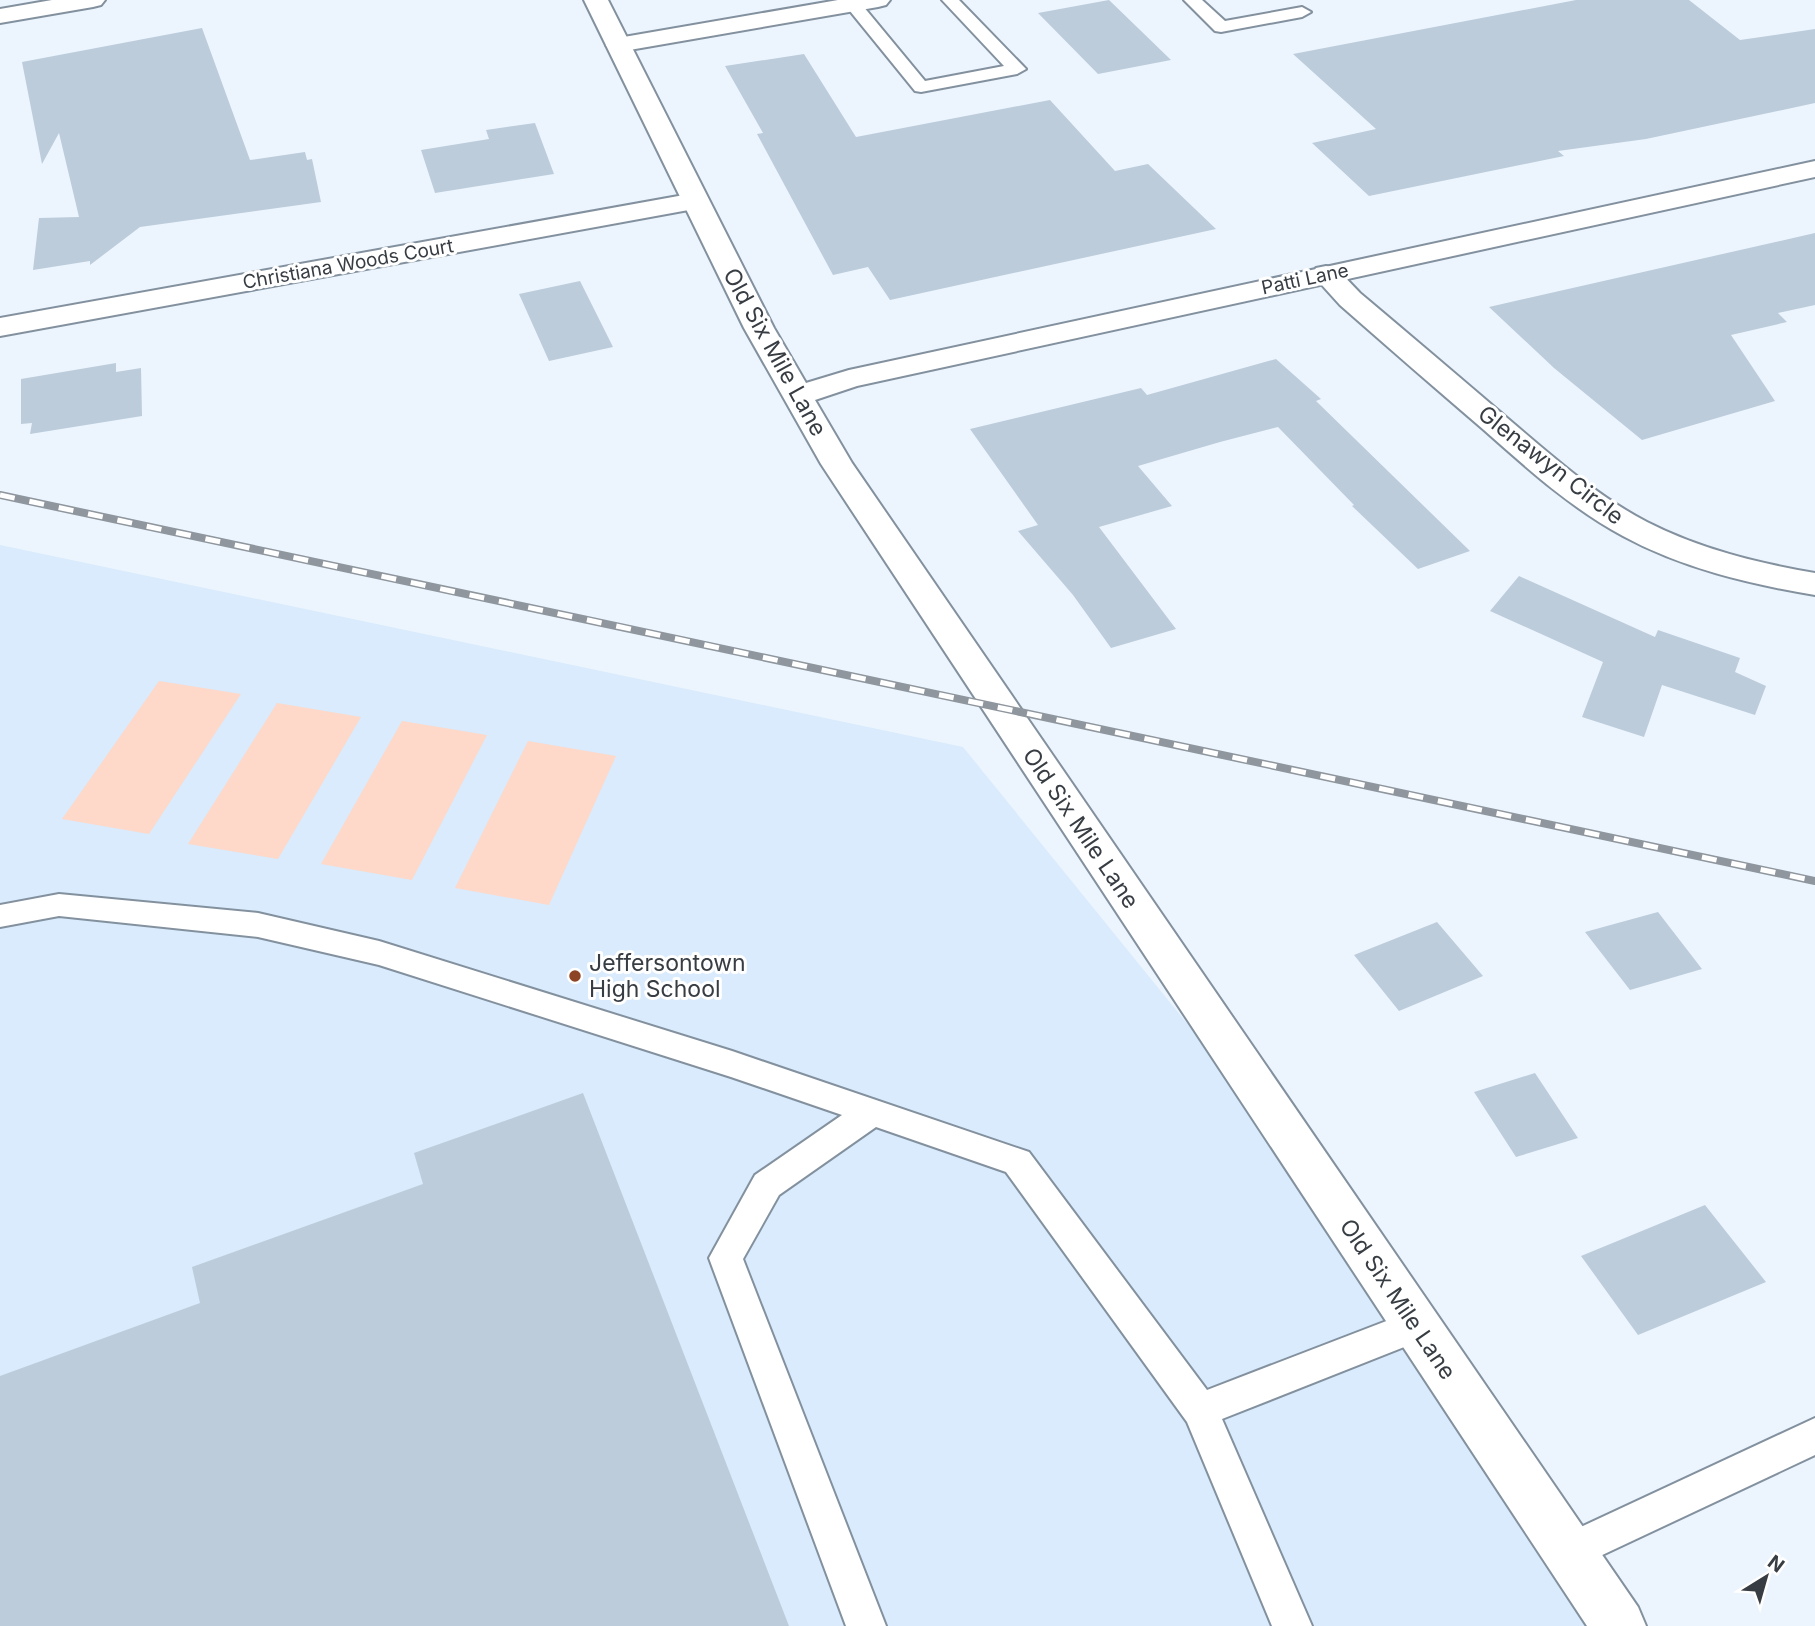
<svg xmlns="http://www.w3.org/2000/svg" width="1815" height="1626" font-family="Inter,sans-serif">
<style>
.built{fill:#d9ebfc}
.green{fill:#fed8c8}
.building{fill:#bcccdb}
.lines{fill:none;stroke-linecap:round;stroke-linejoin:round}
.service-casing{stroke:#83919f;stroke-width:4}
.minor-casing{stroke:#83919f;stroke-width:4}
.tertiary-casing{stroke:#83919f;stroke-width:4}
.service{fill:#fff;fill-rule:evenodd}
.minor{fill:#fff;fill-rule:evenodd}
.tertiary{fill:#fff;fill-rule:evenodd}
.rail-casing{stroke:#8f969e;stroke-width:8}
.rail{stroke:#fff;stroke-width:5;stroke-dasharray:15;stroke-linecap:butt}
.poi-dot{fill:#8c4424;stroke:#fff;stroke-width:2.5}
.labels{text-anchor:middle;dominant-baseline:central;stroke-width:6;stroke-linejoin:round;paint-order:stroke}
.far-street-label{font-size:19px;fill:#373d43;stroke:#fff}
.street-label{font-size:23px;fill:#373d43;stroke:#fff}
.poi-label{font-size:23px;fill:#373d43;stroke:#fff;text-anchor:start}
</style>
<rect width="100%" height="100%" fill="#ecf5fe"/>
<path class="built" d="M0,545L963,747L1335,1206L1599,1626H0Z"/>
<path class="green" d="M159,681L241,694L149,834L62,819Z
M277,703L361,717L278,859L188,844Z
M402,721L487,735L412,880L321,864Z
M528,741L616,756L549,905L455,888Z"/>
<path class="building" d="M1109,0L1138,28L1171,60L1098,74L1038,13Z
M1576,0H1689L1740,40L1815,29V103L1646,139L1558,151L1564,156L1369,196L1312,143L1376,129L1293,54Z
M202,28L250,160L305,152L307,160L312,159L321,202L140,227L90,265V261L33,270L39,218L79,217L59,133L42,164L22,62Z
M804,54L856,137L1050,100L1115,171L1148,164L1216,229L890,300L868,267L833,275L757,134L763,133L725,66Z
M535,123L554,174L435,193L421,150L489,139L486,130Z
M1815,233V305L1778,313L1787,322L1731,335L1775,401L1642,440L1554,368L1489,307Z
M580,281L613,347L549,361L519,294Z
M1276,359L1321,399L1316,401L1470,551L1418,569L1352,506L1354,505L1278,427L1220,442L1138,466L1172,506L1099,527L1176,629L1111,648L1073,595L1018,531L1038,525L970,429L1141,388L1147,395Z
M116,363V372L141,368L142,416L30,434L32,423L21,424V379Z
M1519,576L1655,637L1658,630L1740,658L1735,672L1766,686L1755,715L1662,685L1644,737L1582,717L1603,662L1490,611Z
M1658,912L1702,969L1630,990L1585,932Z
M1437,922L1483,976L1399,1011L1354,955Z
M1535,1073L1578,1138L1516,1157L1474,1092Z
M583,1093L789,1626H0V1376L200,1303L192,1267L423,1184L414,1153Z
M1705,1205L1766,1282L1638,1335L1581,1256Z"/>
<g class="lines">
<g class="service-casing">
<path id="service" d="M841,0H858L925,81L1004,66L942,0H959L1026,69L1017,74L921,92L915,91Z
M1184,0H1202L1225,21L1302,7L1311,12L1302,17L1221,32L1215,31Z
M59,894L258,913L379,941L732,1051L1029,1152L1207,1390L1415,1310L1427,1314L1433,1326L1427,1338L1222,1419L1312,1626H1272L1187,1422L1006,1172L876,1127L779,1195L743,1259L886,1626H846L709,1258L755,1175L842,1115L731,1077L379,965L258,937L59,916L0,927V905Z
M1815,1418V1455L1581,1565L1568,1571L1555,1565L1549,1552L1555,1539Z"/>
</g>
<g class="minor-casing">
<path id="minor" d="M52,0H105L101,5L93,7L0,23V9Z
M838,0H890L886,5L878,7L618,52L610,50L606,45L610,40L618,38Z
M695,193L705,195L708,201L705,207L0,336V318Z
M1326,266L1336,268L1360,293C1409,334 1458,376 1506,417C1551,455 1595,495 1647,522C1700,549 1757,563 1815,573V595C1749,584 1682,568 1623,536C1571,508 1528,469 1484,430C1436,389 1388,347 1340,305L1312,274L1316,268Z"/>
</g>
<g class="tertiary-casing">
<path id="tertiary" d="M584,0H608L774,328L806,383L849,370L1815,161V177L857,386L815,400L852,463L1638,1607L1646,1626H1587L821,464L744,328Z"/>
</g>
<use href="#service" class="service"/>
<use href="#minor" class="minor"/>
<use href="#tertiary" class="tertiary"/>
<g class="rail-casing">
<path id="rail" d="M0,495L1815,881"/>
</g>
<use href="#rail" class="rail"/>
</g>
<circle class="poi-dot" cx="575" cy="976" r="7"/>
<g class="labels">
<g class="far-street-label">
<text transform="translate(348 264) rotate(-10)">Christiana Woods Court</text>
<text transform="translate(1305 279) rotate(-12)">Patti Lane</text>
</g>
<g class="street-label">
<text transform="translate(775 352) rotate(61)">Old Six Mile Lane</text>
<text transform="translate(1551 465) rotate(38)">Glenawyn Circle</text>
<text transform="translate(1081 828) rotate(56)">Old Six Mile Lane</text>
<text transform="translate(1398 1299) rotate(56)">Old Six Mile Lane</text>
</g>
<g class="poi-label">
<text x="589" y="963">Jeffersontown<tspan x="589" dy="26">High School</tspan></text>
</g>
</g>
<g transform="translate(1766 1577) rotate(37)" stroke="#ffffff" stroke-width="5" paint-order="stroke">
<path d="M0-5L12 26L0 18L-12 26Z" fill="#373d43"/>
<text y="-10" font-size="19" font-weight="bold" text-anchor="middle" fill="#373d43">N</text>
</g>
</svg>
